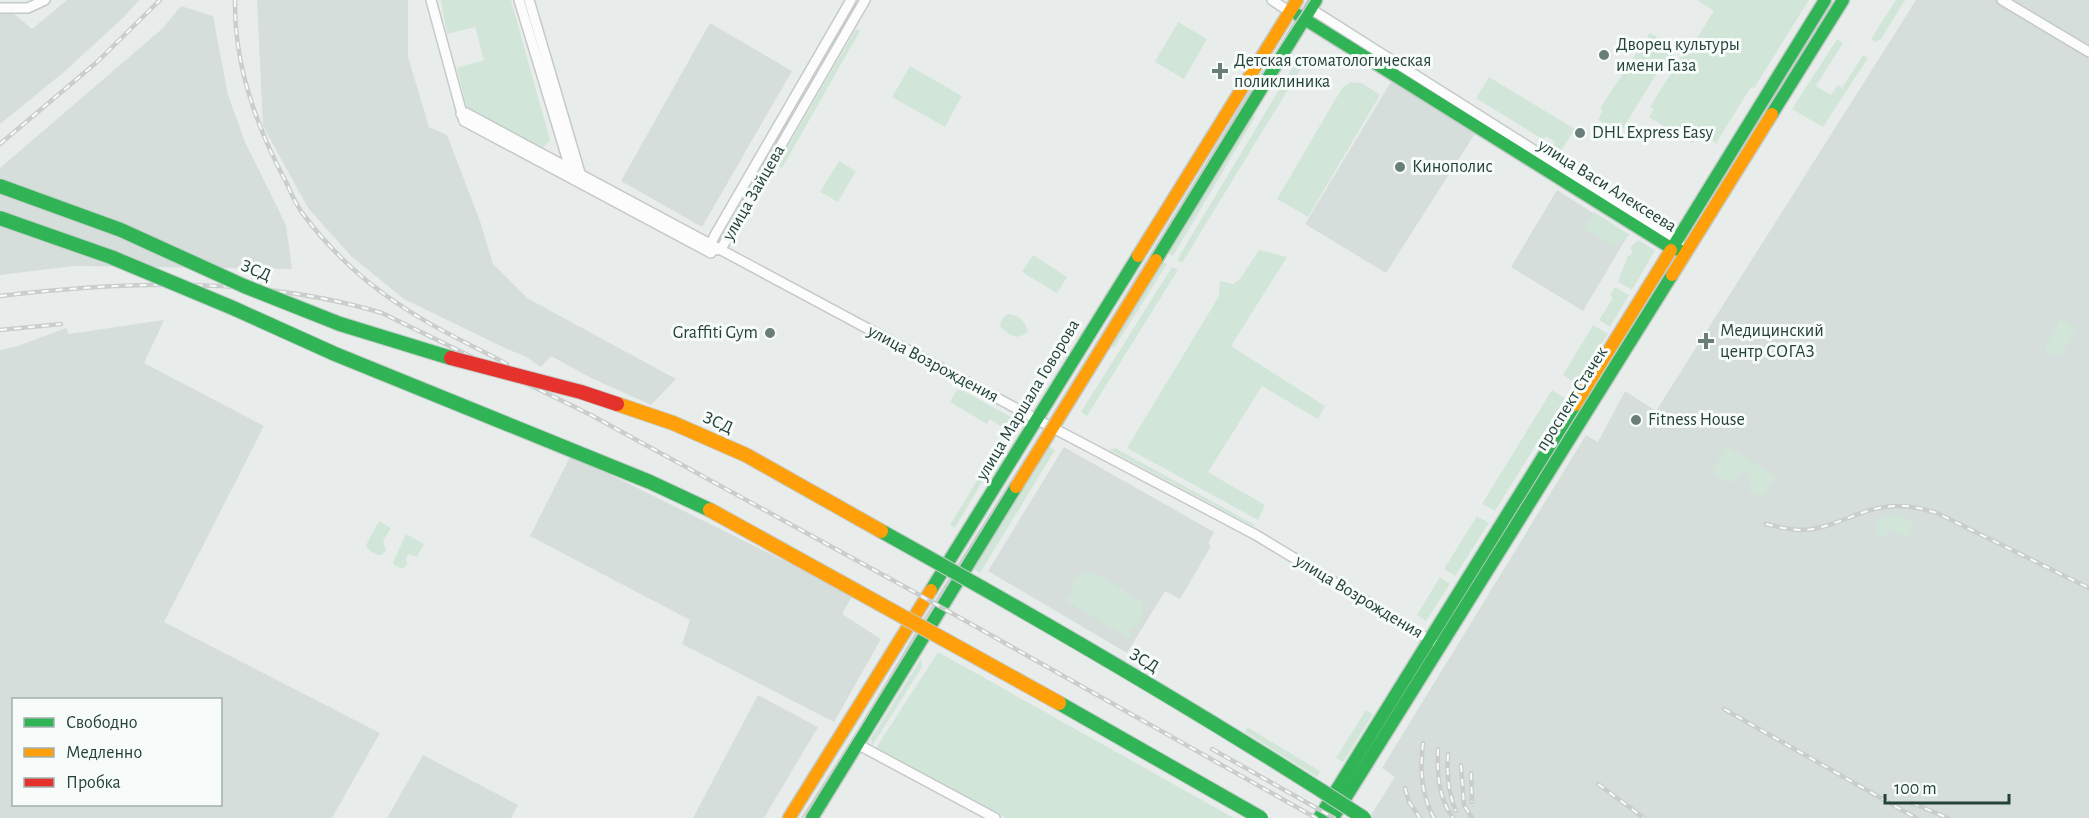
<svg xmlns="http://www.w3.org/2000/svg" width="2089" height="818" font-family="'Alegreya Sans',sans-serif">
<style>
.built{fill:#d6dedb;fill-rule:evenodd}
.green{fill:#d1e6d8}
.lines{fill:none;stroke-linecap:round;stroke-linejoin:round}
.street-casing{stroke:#c5cac8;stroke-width:12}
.fast-casing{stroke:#c3cbc8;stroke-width:15}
.slow-casing{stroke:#c3cbc8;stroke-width:15}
.street{stroke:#fcfcfc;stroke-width:9}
.fast{stroke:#30b455;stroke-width:12}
.slow{stroke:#ff9f0a;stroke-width:12}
.tram{stroke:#c9cdcc;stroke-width:1.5}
.rail-casing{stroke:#c9cdcc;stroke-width:4.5}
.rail{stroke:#f7fbf9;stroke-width:2;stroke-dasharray:7;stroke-linecap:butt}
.fast-bridge-casing{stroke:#c3ccc9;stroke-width:16;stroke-linecap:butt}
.slow-bridge-casing{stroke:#c3ccc9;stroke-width:16;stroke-linecap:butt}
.jam-bridge-casing{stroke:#c3ccc9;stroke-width:16;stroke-linecap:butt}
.fast-bridge{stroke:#30b455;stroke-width:14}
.slow-bridge{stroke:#ff9f0a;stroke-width:14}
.jam-bridge{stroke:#e5322d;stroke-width:14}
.poi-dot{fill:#697e78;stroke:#f7fbf9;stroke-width:2}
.labels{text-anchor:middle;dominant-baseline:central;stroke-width:6;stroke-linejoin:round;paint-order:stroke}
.poi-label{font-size:18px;fill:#24423a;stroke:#f7fbf9;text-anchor:start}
.street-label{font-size:18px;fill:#24423a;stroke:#f7fbf9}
</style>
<rect width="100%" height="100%" fill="#e8edeb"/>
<path class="built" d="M67,0H139L125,16L64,72L0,124V13H13L32,29Z
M257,0H408V57L429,127L447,135L480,221L493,264L527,298L676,379L651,405L591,378L551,356L541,367L525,356L507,349L404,299L351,256L308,208L263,126Z
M1916,0H2089V818H1369L1395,777L1382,768L1586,435L1598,442L1625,391L1656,411Z
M181,6L213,16L228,95L245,142L286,225L292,269L74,266L0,275V168L163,28Z
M710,23L792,71L702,227L621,181Z
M1392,80L1476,132L1386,273L1305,224Z
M1557,190L1628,235L1583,311L1511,267Z
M164,320L144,363L264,426L164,622L380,733L332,818H0V350L18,346L66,328L69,334ZM14,700H220V804H14Z
M1064,447L1214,532L1208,543L1211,546L1180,599L1165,591L1127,653L988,571Z
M571,455L853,595L842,614L881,639L834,722L682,644L690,620L530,536Z
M758,695L818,727L764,818H693Z
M423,755L518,805L511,818H387Z"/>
<path class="green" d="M441,0H511L550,140L543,148L467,109L457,68L484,60L475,27L447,34Z
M1697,0H1809L1754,88L1751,87L1716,143L1700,134L1693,143L1649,117L1654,109L1650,107L1683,54L1686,55L1714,11Z
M1896,0H1905L1881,39L1875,42L1871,39Z
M1178,22L1207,39L1184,79L1155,62Z
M856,29L860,31L782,168L777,165Z
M1650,33L1676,49L1664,69L1659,70L1620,133L1598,120L1603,110L1600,108Z
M1837,39L1843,43L1816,86L1831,95L1838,85L1842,88L1863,55L1868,58L1823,127L1792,109Z
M1301,53L1308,57L1182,263L1177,260Z
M910,66L962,96L945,127L892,97Z
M1489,77L1575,129L1561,151L1553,146L1555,142L1546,136L1544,140L1476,98Z
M1350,82L1362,83L1380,95L1308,217L1277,199L1342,88Z
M1250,114L1255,117L1173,256L1167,253Z
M839,161L856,171L838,202L820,192Z
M1594,212L1630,235L1613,246L1584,228Z
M1638,240L1655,250L1632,290L1618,282L1628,255L1630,256L1633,251L1630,248Z
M1259,250L1287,257L1231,346L1325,406L1318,419L1262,386L1208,472L1265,505L1258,520L1127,448L1219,296L1220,281L1233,284L1240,279Z
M1033,255L1067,277L1057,293L1022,272Z
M1161,261L1167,264L1114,348L1109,345Z
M1172,267L1178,270L1087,416L1081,412Z
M1615,287L1629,295L1610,327L1599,320L1613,298L1610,295Z
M1008,314C1020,316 1024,320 1028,331C1018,342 1008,335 1000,326L1002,319Z
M2060,319L2076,328L2061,355L2045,353V348Z
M1593,325L1608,334L1576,384L1563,375Z
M958,388L1018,421L955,528L950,525L1005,435L1000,432L1002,427L990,419L987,424L950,402Z
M1552,390L1565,398L1495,511L1482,504Z
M1048,446L1055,450L980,573L972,568Z
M1727,446L1776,477L1763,497L1750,491L1749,475L1742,470L1734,482L1718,478L1713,471Z
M1115,448L1255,525L1253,526L1109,450Z
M1896,514L1913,522L1907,538L1890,529L1884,537L1874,533L1878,519Z
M1477,516L1489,523L1455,576L1444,569Z
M379,521L391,528L383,541L386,550L382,555C376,556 368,551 366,545Z
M406,534L424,544L417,557L409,554L406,559L407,565L402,569L394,565L393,562Z
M1090,572L1103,577L1141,602C1146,616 1141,626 1127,631L1132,635L1130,638L1065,600L1068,596L1071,598C1069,583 1076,574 1090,572Z
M1440,577L1450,584L1426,621L1417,615Z
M938,652L1234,818H1006L876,748Z
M921,659L922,667L872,746L871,739Z
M1366,710L1373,714L1343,762L1336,758Z
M1247,727L1320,771L1317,777L1245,732Z"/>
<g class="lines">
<g class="street-casing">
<path id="street" d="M431,0L464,121L711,253
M519,0L570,168
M529,0L580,173
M1272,0L1290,12
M2002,0L2089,52
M0,8H28L45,0
M1311,9L1679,242
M461,114L466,113L1038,420L1256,535L1433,642
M711,248V243L715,235L851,0
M717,250L721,249L865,0
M857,744L995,818"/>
</g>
<g class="fast-casing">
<path id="fast" d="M1298,15L1671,248L1679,250
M1772,114L1843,0
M1671,250L1825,0
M1156,260L1316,0
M931,590L1138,256
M812,818L1016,487
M1319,818L1575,405
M1333,818L1672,275"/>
</g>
<g class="slow-casing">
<path id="slow" d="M1138,256L1297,0
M1672,275L1772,114
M1575,405L1671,250
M1016,487L1156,260
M789,818L931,590"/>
</g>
<use href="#street" class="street"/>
<use href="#fast" class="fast"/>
<use href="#slow" class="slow"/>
<path class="tram" d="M802,818L859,729L925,618L1047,424L1247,97L1310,0"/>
<g class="rail-casing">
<path id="rail" d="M235,0C234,64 256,126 286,182C291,193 296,205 303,214C330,250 365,283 403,307C435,329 472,345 507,364
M0,144L97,62L160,0
M0,296C125,281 259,276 382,313L591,415L907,588L1316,818
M0,330L61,324
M1766,524C1778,527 1790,530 1802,530C1835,529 1863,506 1896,506C1910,505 1924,509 1937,513L2089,588
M1724,709L1916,818
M1423,743C1420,770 1421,794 1434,818
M1212,749L1334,818
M1438,749C1437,774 1438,797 1453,818
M1448,754C1447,775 1448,792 1456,811
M1461,765L1464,805L1472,818
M1471,773L1472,802
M1598,784L1644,818
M1405,788L1409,802L1420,818
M1912,803L1948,818"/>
</g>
<use href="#rail" class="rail"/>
<g class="fast-bridge-casing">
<path id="fast-bridge" d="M0,186L121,230L244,286L340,324L451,358
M0,218L111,257L233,308L335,354L650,482L710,510
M881,531C1045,622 1207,716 1364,818
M1059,703L1261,818"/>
</g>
<g class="slow-bridge-casing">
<path id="slow-bridge" d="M617,404L673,423L746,455L881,531
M710,510L1059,703"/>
</g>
<g class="jam-bridge-casing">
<path id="jam-bridge" d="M451,358L581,392L617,404"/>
</g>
<use href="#fast-bridge" class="fast-bridge"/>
<use href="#slow-bridge" class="slow-bridge"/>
<use href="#jam-bridge" class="jam-bridge"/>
</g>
<g class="poi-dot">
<circle cx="1604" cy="55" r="6"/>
<path d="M1217 62h6v6h6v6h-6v6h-6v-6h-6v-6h6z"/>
<circle cx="1580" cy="133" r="6"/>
<circle cx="1400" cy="167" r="6"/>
<circle cx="770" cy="333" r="6"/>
<path d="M1703 332h6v6h6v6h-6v6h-6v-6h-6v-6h6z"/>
<circle cx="1636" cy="420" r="6"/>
</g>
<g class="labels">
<g class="poi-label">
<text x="1616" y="45">Дворец культуры<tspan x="1616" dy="21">имени Газа</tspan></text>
<text x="1234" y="61">Детская стоматологическая<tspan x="1234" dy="21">поликлиника</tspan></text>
<text x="1592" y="133">DHL Express Easy</text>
<text x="1412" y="167">Кинополис</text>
<text x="1720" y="331">Медицинский<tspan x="1720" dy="21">центр СОГАЗ</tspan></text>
<text x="758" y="333" text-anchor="end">Graffiti Gym</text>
<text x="1648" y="420">Fitness House</text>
</g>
<g class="street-label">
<text transform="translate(1607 186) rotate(32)">улица Васи Алексеева</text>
<text transform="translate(754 193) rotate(-60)">улица Зайцева</text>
<text transform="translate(256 271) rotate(23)">ЗСД</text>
<text transform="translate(933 364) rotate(28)">улица Возрождения</text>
<text transform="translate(1572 399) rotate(-58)">проспект Стачек</text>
<text transform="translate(1028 400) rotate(-59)">улица Маршала Говорова</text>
<text transform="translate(718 423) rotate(24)">ЗСД</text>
<text transform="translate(1359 597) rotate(31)">улица Возрождения</text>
<text transform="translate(1144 661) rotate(31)">ЗСД</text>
</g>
</g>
<rect x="12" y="698" width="210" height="108" fill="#f7fbf9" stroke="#a3b1ad" stroke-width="1.5"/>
<rect x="24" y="718" width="30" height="9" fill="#30b455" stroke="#a3b1ad" stroke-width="1.5"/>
<text x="66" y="728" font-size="18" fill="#24423a">Свободно</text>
<rect x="24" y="748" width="30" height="9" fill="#ff9f0a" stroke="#a3b1ad" stroke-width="1.5"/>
<text x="66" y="758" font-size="18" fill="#24423a">Медленно</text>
<rect x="24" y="778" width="30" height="9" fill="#e5322d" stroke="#a3b1ad" stroke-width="1.5"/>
<text x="66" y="788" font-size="18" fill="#24423a">Пробка</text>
<path d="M1885 794v9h124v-9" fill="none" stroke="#24423a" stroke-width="3"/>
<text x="1894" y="794" font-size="18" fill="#24423a" stroke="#f7fbf9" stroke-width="4.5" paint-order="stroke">100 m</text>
</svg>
